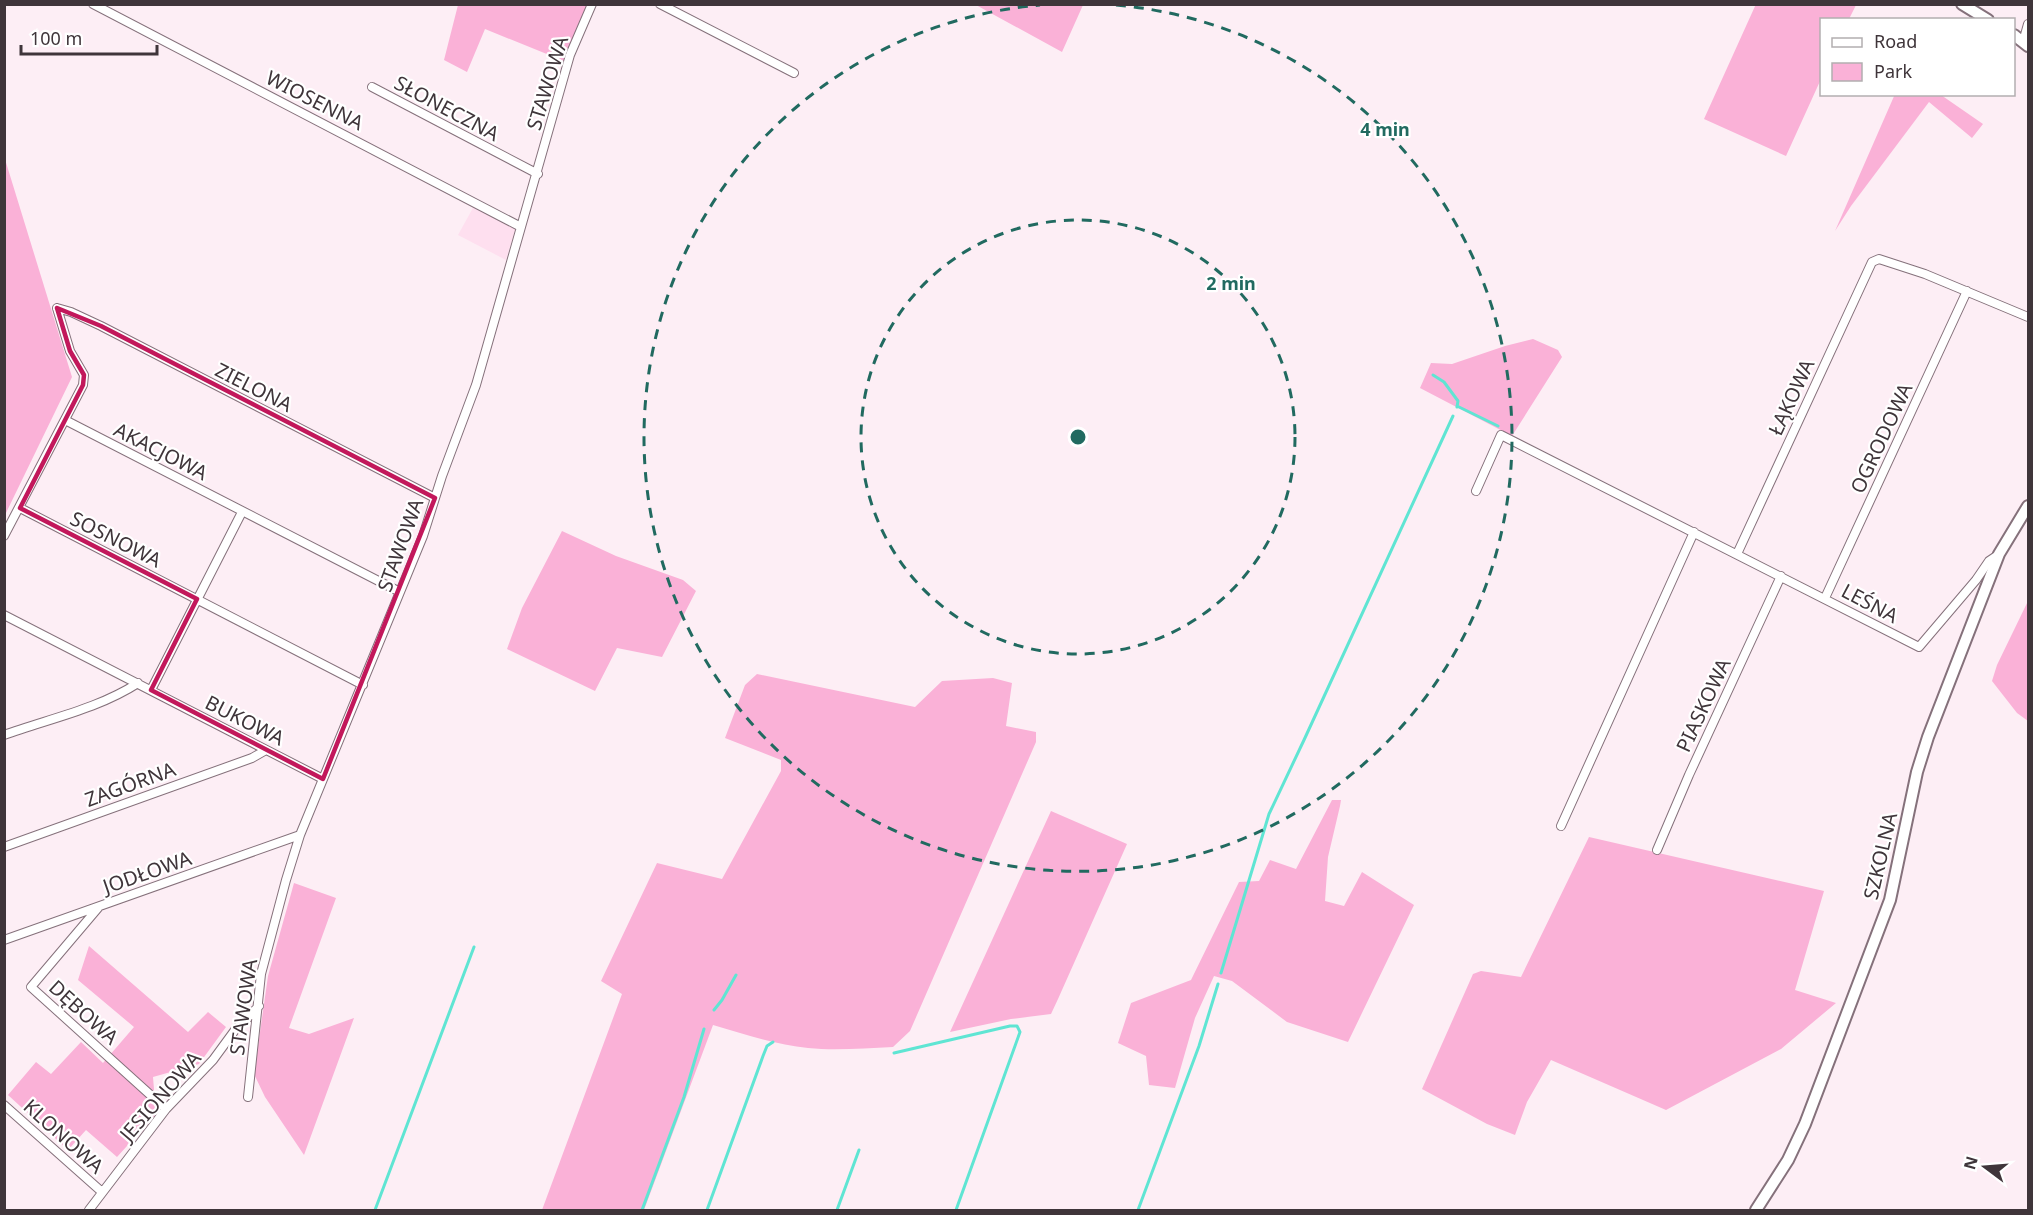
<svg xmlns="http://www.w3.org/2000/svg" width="2033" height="1215" font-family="'Noto Sans',sans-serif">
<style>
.built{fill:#fedfef}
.green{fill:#fab1d7}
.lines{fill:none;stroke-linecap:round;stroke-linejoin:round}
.stream{stroke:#5fe5d3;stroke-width:3}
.street-casing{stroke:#85717b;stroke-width:10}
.secondary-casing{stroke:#85717b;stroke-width:14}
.street{stroke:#fff;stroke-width:8}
.secondary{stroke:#fff;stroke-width:10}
.marked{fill:none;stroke:#c2185b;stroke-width:4.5;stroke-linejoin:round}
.ring{fill:none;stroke:#216a60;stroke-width:3;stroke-dasharray:10 8}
.labels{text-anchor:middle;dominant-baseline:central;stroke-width:4.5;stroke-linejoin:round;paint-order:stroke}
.street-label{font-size:20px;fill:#3f353a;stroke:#fff}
.centre{fill:#216a60;stroke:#fff;stroke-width:3}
.ring-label{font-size:18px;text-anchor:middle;font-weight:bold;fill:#216a60;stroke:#fff;stroke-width:4.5;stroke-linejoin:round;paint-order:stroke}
</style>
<rect width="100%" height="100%" fill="#fdeef5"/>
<path class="built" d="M474,206L516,227L506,260L458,235Z"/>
<path class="green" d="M1756,4L1856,5L1849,19L1822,20L1821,79L1786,156L1704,119Z
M458,5H587L564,61L485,29L467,72L444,60Z
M976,5H1083L1062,52Z
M1895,94L1941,95L1983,124L1972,138L1929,102L1851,206L1835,231Z
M4,156L72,377L5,515H4Z
M1533,339L1558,350L1562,357L1512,436L1420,388L1431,363L1452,364L1505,346Z
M562,531L616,556L683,580L696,591L662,657L617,648L595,691L507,649L522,608Z
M2028,601V721L2017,713L1992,681L1997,665Z
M757,674L915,707L942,681L993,678L1012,683L1006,726L1036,732V742L910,1031L893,1047C865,1048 836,1051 808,1048C776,1045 744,1034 713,1025L644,1210H542L622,994L601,981L657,863L722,879L781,771V760L725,738L745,685Z
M1332,800H1341L1340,806L1328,857L1325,901L1344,906L1362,872L1414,905L1348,1042L1287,1022L1232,981L1214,976L1195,1018L1175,1088L1149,1085L1146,1056L1118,1043L1131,1003L1191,980L1239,882L1259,881L1270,860L1296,869Z
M1051,811L1127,844L1058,999L1051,1014L1011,1019L950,1032Z
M1589,837L1824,891L1795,990L1836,1003L1781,1049L1666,1110L1551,1060L1527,1102L1515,1135L1487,1124L1422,1089L1473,974L1481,971L1521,977Z
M294,883L336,898L289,1028L309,1034L354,1018L304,1155L265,1097L254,1074L268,976Z
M89,946L188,1032L208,1012L226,1027L199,1064L153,1077L156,1114L117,1157L86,1130L68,1150L8,1095L36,1062L51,1074L81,1042L103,1063L134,1027L78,980Z"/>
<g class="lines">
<path class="stream" d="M1433,375L1444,382L1458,401L1457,407
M1457,406L1498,426
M1221,973L1269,814L1304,740L1453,416
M714,1010L722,1000L736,975
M894,1053L1010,1026H1017L1020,1032L956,1210
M375,1210L474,947
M642,1210L684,1097L704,1029
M707,1210L763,1056L767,1046L773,1042
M837,1210L859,1150
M1138,1210L1199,1046L1218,984"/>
<g class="street-casing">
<path id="street" d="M93,4L521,227
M660,4L794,73
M2023,42L2028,24
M372,87L538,174
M57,308L71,312L101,326L435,498
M65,420L400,592
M1476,491L1501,435L1919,647L1976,580L1989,561L1998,555
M20,508L363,685
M4,536L83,385L84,375L70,351L57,308
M1737,554L1872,262L1879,259L1925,274L2028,317
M1825,598L1967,291
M4,615L323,779
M151,690L242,512
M4,735C48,719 98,709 138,683
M1561,826L1694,532
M4,847L252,758L266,750
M1657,850L1689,775L1781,576
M98,908L31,987L166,1109
M4,940L300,835
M248,1097L261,974L286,880L300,835L423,536L442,476L476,385L570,55L592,4
M4,1105L102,1192
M89,1210L166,1109L213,1060L235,1030L259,1006"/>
</g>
<g class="secondary-casing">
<path id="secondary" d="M1962,4L1988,20
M2014,35L2028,46
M1756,1210L1788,1160L1805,1124L1890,900L1917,772L1928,737L1999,554L2028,506"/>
</g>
<use href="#street" class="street"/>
<use href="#secondary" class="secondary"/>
</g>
<path class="marked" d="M57,308L101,326L435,498L323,779L151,690L197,599L20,508L83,385L84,375L70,351Z"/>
<g class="ring">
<circle cx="1078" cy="437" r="217"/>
<path d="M1116 5A434 434 0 1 1 1040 5"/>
</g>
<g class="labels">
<g class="street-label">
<text transform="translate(547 83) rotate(-73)">STAWOWA</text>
<text transform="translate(315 100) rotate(27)">WIOSENNA</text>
<text transform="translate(447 108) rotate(28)">SŁONECZNA</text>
<text transform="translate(254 387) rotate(27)">ZIELONA</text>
<text transform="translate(1791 397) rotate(-65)">ŁĄKOWA</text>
<text transform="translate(1881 438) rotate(-65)">OGRODOWA</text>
<text transform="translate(161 451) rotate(27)">AKACJOWA</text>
<text transform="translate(116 539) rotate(27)">SOSNOWA</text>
<text transform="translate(400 545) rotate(-70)">STAWOWA</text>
<text transform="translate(1870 603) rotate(28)">LEŚNA</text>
<text transform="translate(1703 705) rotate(-65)">PIASKOWA</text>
<text transform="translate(245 720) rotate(27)">BUKOWA</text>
<text transform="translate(130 784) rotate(-20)">ZAGÓRNA</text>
<text transform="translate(1880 856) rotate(-77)">SZKOLNA</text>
<text transform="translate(147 872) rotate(-19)">JODŁOWA</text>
<text transform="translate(243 1007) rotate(-82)">STAWOWA</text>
<text transform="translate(84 1012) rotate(42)">DĘBOWA</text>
<text transform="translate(160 1096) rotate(-49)">JESIONOWA</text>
<text transform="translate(64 1136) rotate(42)">KLONOWA</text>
</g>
</g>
<circle cx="1078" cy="437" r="9" class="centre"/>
<g class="ring-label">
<text x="1385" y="136">4 min</text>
<text x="1231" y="290">2 min</text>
</g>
<rect width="2033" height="1215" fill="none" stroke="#3f353a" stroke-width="12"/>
<rect x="1820" y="18" width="195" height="78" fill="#ffffff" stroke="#b2aeb0" stroke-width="1.5"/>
<rect x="1832" y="38" width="30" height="9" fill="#ffffff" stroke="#b2aeb0" stroke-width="1.5"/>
<text x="1874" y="48" font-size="18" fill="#3f353a">Road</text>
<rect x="1832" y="63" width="30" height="18" fill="#fab1d7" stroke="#b2aeb0" stroke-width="1.5"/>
<text x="1874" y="78" font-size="18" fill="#3f353a">Park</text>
<g transform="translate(1985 1167) rotate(286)" stroke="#ffffff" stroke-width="4.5" paint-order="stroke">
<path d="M0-4.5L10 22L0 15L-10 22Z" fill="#3f353a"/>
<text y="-9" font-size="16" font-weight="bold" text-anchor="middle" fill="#3f353a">N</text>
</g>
<path d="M21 45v9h136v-9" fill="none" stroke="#3f353a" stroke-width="3"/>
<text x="30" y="45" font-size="18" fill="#3f353a" stroke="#ffffff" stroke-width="4.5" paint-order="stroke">100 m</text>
</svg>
